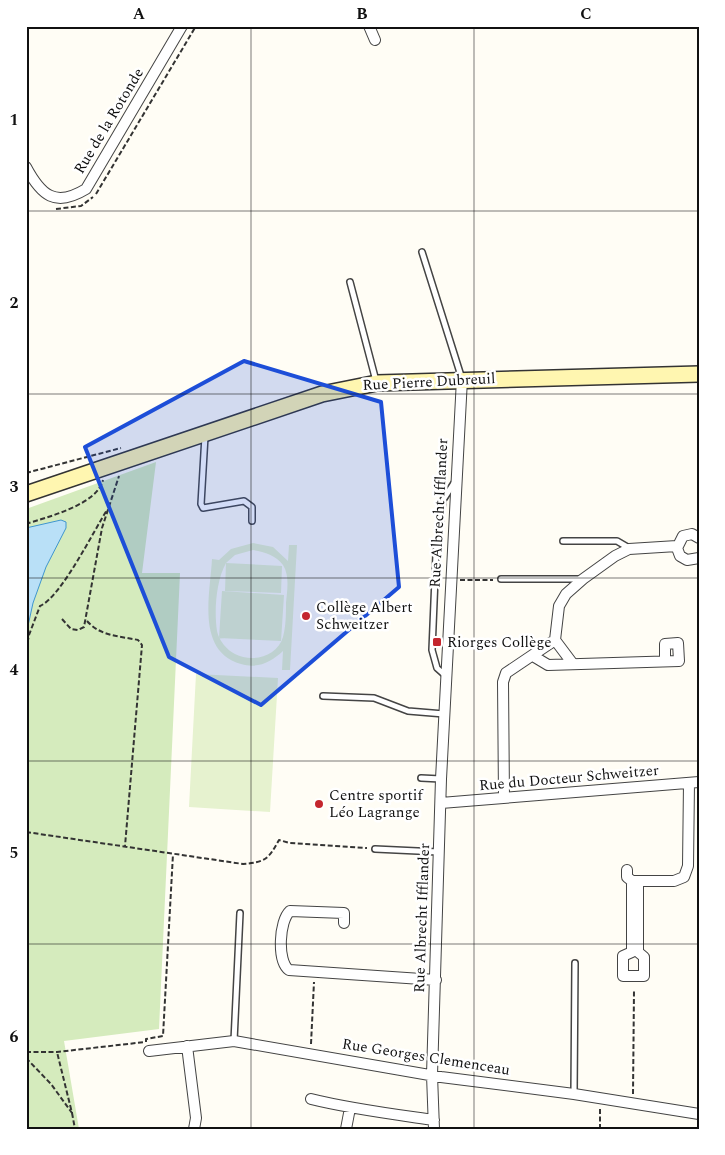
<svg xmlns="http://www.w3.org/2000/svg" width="725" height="1155" font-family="Spectral,serif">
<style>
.green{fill:#d5ebbd}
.pitch{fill:#e6f2cf;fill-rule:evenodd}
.water{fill:#b9e0f7;stroke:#3f96cf}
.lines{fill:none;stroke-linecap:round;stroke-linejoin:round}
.lane-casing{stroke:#444;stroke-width:8}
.street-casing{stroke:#444;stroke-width:12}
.secondary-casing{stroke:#333;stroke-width:18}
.path{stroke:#333;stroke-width:2;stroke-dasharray:5 2.5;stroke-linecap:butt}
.lane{stroke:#fff;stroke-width:5}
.street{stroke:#fff;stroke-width:10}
.secondary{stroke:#fff6b0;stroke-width:15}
.marked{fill:#1d4ed8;fill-opacity:0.2;stroke:#1d4ed8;stroke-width:4;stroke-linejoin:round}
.grid{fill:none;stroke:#111;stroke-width:1;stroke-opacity:0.55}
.poi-dot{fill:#c4262e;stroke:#fff;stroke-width:2}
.labels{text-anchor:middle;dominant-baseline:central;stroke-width:5;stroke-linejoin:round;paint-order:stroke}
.street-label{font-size:15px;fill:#111;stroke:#fff}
.poi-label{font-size:15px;fill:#111;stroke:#fff;text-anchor:start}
.neatline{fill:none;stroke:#111;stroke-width:2}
.grid-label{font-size:16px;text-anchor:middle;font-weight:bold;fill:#111}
</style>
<rect width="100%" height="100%" fill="#fffdf5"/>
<path class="green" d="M156,462L142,573H180L159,1029L64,1041L79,1129H26V509Z"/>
<path class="pitch" d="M253,543L273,547L288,561L289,545H297L290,670H282L283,651C271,662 258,669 241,664C196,651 210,595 212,559L219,560L231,549ZM253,550C264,552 276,555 283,565C290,576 287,591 286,603C286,614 286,626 283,637C277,657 252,663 235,654C227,650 219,641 217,631C214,611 216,581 226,563L225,591L281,593L282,566L226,563L235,555Z
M222,591L284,595L281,641L219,638Z
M196,674L278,678L270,812L189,807Z"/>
<path class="water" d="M61,520L66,522V528L46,567L33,603L26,635V528Z"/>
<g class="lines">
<g class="lane-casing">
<path id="lane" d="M422,252L462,379
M350,282L376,381
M205,436L201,504L203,508L244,501L252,507V521
M563,541H617L629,548
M501,579H581
M446,676L437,668L432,650L436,554L443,500L454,483
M323,696L374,698L408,711L444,714
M421,778L441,779
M375,849L439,852
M234,1041L240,913
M574,1094L575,963"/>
</g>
<g class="street-casing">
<path id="street" d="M369,26L375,40
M26,167C41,195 55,208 86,189L182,26
M699,538L692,534L683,536L677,548L680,556L687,560L699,558
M555,640L573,664
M533,656L548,665L679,661L678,643L665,644V661
M504,798L503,682L506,673L555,640L559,606L566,594L583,579L615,556L629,549L677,546
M441,803L699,782
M627,870V877L632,881H674L684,877L688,866L689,783
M632,881V952L623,956V976H644V957L638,952V881
M344,923V913L290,911C279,921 277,961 289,970L436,980
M187,1046L196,1118L194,1129
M149,1051L234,1041L441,1077L574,1094L699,1114
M311,1099C351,1109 392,1114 434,1120
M346,1129L350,1108
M434,1129L432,1075L441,779L462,379"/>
</g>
<g class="secondary-casing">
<path id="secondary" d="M26,494L322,394L377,383L699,374"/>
</g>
<path class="path" d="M96,194L196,26
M56,209L81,206L93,197
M26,473L121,448
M26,524C47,517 97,505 103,480
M460,580H493
M62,619L71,629L78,630L84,627L102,528L119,476
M87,621C100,636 119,636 138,640L142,645L125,846
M26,650L29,635L40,606C61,597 93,532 107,510
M26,832L243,864C265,862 268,860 279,840L290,843L367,848
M146,1042V1039L163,1036L173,854
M311,1044L314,982
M26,1052H57L145,1042
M26,1058L51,1084L72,1113L57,1052
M633,1094L634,990
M72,1113L75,1129
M600,1129V1109"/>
<use href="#lane" class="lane"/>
<use href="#street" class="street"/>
<use href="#secondary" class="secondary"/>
</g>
<path class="marked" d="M244,361L381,402L399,587L261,705L169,657L85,447Z"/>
<path class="grid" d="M251,26V1129M474,26V1129M26,211H699M26,394H699M26,578H699M26,761H699M26,944H699"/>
<g class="poi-dot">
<circle cx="306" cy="616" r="5"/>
<rect x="432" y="637" width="10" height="10" rx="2.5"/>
<circle cx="319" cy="804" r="5"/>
</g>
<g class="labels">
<g class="street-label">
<text transform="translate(109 121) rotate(-59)">Rue de la Rotonde</text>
<text transform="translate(429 382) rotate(-3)">Rue Pierre Dubreuil</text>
<text transform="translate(439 513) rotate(-87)">Rue Albrecht Ifflander</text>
<text transform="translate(569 778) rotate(-5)">Rue du Docteur Schweitzer</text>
<text transform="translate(422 918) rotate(-88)">Rue Albrecht Ifflander</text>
<text transform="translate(426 1057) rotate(9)">Rue Georges Clemenceau</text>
</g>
<g class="poi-label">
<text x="316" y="607">Collège Albert<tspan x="316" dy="17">Schweitzer</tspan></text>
<text x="447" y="642">Riorges Collège</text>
<text x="329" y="795">Centre sportif<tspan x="329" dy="17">Léo Lagrange</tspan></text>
</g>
</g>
<rect width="725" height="1155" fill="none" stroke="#ffffff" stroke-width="55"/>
<rect x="28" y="28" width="670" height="1100" class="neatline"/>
<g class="grid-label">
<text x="139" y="19">A</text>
<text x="362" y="19">B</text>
<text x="586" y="19">C</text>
<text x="14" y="125">1</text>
<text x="14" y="308">2</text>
<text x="14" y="492">3</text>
<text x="14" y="675">4</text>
<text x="14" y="858">5</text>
<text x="14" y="1042">6</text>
</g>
</svg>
